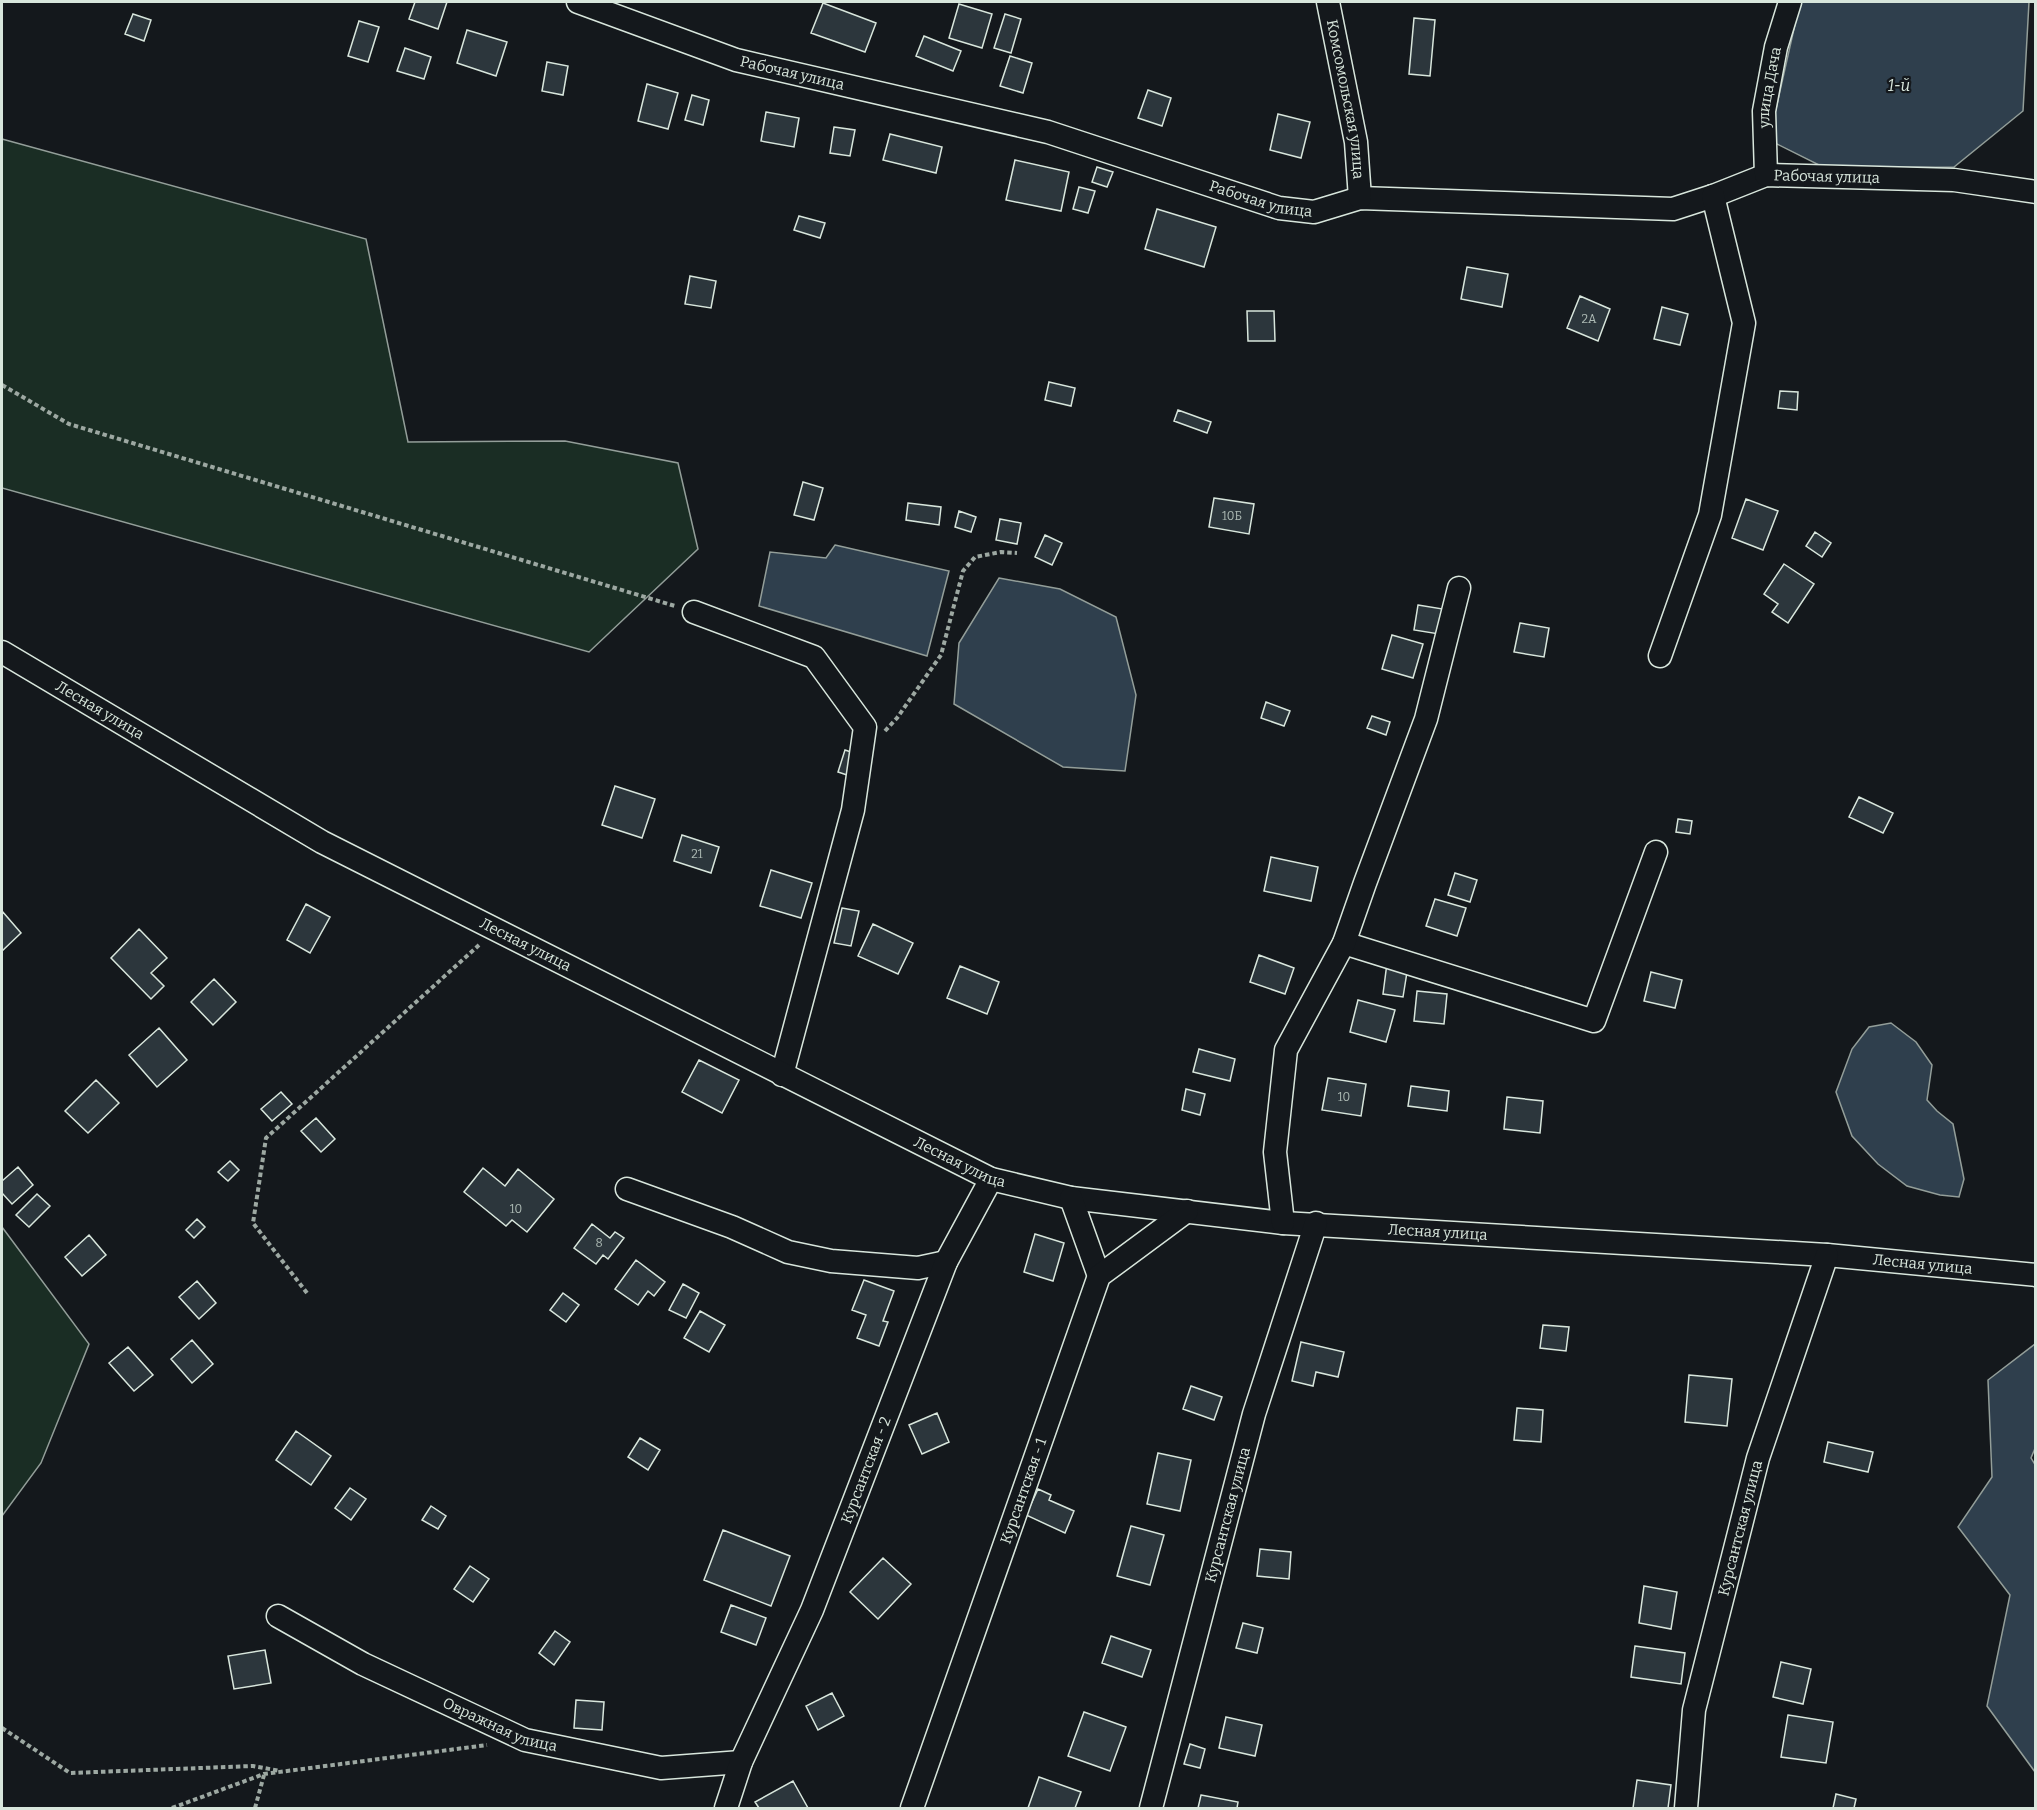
<svg xmlns="http://www.w3.org/2000/svg" width="2037" height="1810" font-family="Bitter,serif">
<style>
.green{fill:#1a2d24;stroke:#939e99;stroke-width:1.5}
.water{fill:#2f3f4d;stroke:#939e99;stroke-width:1.5}
.building{fill:#2c363c;stroke:#d8e6dc;stroke-width:1.5}
.lines{fill:none;stroke-linecap:round;stroke-linejoin:round}
.minor-casing{stroke:#d8e6dc;stroke-width:25}
.path{stroke:#9da8a2;stroke-width:4;stroke-dasharray:4.5 3;stroke-linecap:butt}
.minor{stroke:#14181c;stroke-width:22}
.labels{text-anchor:middle;dominant-baseline:central;stroke-width:4.5;stroke-linejoin:round;paint-order:stroke}
.number-label{font-size:12px;fill:#adbab4}
.street-label{font-size:15px;fill:#d8e6dc;stroke:#14181c}
.water-label{font-size:16px;font-style:italic;fill:#d8e6dc;stroke:#14181c}
</style>
<rect width="100%" height="100%" fill="#14181c"/>
<path class="green" d="M2,139L366,239L408,442L565,441L678,463L698,549L589,652L2,488Z
M2,1227L89,1344L41,1463L2,1516Z"/>
<path class="water" d="M1800,2H2029L2023,111L1954,167L1825,168L1769,140Z
M835,545L949,571L927,656L759,606L770,552L826,558Z
M999,578L1060,589L1116,617L1136,695L1125,771L1063,767L954,704L959,643Z
M1891,1023L1916,1042L1932,1065L1927,1100L1937,1111L1953,1124L1964,1179L1959,1197L1940,1195L1907,1186L1878,1164L1852,1136L1836,1092L1852,1049L1869,1027Z
M2035,1344L2036,1446L2031,1458L2036,1466L2035,1772L1987,1706L2010,1595L1958,1527L1992,1477L1988,1380Z"/>
<path class="building" d="M415,2H447L438,29L409,19Z
M823,3L876,23L865,52L811,33Z
M959,4L992,14L982,48L949,38Z
M133,14L151,20L144,41L125,34Z
M1005,14L1021,19L1011,53L994,48Z
M1414,18L1435,20L1430,76L1409,74Z
M359,21L379,27L368,62L348,56Z
M467,30L507,42L496,76L457,63Z
M924,36L961,51L953,71L916,56Z
M405,48L431,57L424,79L397,71Z
M1010,56L1032,63L1023,93L1000,86Z
M547,62L568,66L563,95L542,91Z
M647,84L678,93L668,129L638,121Z
M1148,90L1171,98L1162,126L1138,118Z
M692,95L709,100L703,125L685,120Z
M766,112L799,118L794,147L761,141Z
M1278,114L1310,122L1301,158L1270,150Z
M834,127L855,130L850,156L830,153Z
M890,134L942,147L936,173L883,160Z
M1015,160L1069,172L1061,211L1006,200Z
M1097,167L1113,172L1107,187L1092,182Z
M1079,187L1095,191L1088,213L1073,209Z
M1157,209L1216,227L1204,267L1145,249Z
M799,216L825,223L820,238L794,230Z
M1467,267L1508,274L1502,307L1461,299Z
M690,276L716,281L711,308L685,304Z
M1580,296L1610,309L1598,341L1567,328Z
M1662,307L1688,314L1680,345L1654,339Z
M1247,311H1274L1275,341H1248Z
M1049,382L1075,388L1071,406L1045,400Z
M1780,391L1798,392L1797,410L1778,408Z
M1178,410L1211,422L1207,433L1174,421Z
M803,482L823,488L814,520L794,515Z
M1214,498L1254,504L1249,534L1209,527Z
M1746,499L1778,511L1763,550L1732,538Z
M908,503L941,507L939,525L906,520Z
M959,511L976,517L971,532L955,527Z
M1000,519L1021,523L1017,544L996,540Z
M1815,532L1831,543L1822,557L1806,546Z
M1045,535L1062,543L1052,565L1035,557Z
M1784,564L1814,584L1788,623L1772,612L1778,604L1764,594Z
M1418,605L1443,609L1439,634L1414,630Z
M1520,623L1549,628L1544,657L1514,652Z
M1392,635L1423,644L1413,678L1382,669Z
M1266,702L1290,711L1284,726L1261,718Z
M1372,716L1390,722L1386,735L1367,728Z
M845,750L857,754L850,776L838,772Z
M615,786L655,799L642,838L602,825Z
M1859,797L1893,813L1883,833L1849,817Z
M1678,819L1692,821L1690,834L1676,832Z
M682,835L719,847L711,873L674,861Z
M1271,857L1318,867L1311,901L1264,891Z
M771,870L812,883L801,918L760,906Z
M1455,873L1477,880L1470,902L1448,895Z
M1435,899L1466,908L1457,936L1426,926Z
M306,904L330,917L310,953L287,940Z
M842,908L859,911L851,946L834,943Z
M2,911L21,933L2,951Z
M873,924L913,943L898,974L858,956Z
M139,929L167,958L151,973L164,986L151,999L111,958Z
M1259,955L1294,968L1285,994L1250,982Z
M1387,963L1408,966L1403,997L1383,994Z
M960,966L999,982L987,1014L947,998Z
M1651,972L1682,980L1675,1008L1644,1001Z
M214,979L236,1002L213,1025L191,1002Z
M1417,991L1447,994L1444,1024L1414,1021Z
M1358,1000L1395,1010L1386,1042L1350,1032Z
M159,1028L187,1060L157,1087L129,1055Z
M1199,1049L1235,1059L1230,1081L1193,1072Z
M699,1060L739,1080L722,1113L682,1092Z
M1328,1078L1366,1084L1361,1116L1322,1110Z
M96,1080L119,1103L88,1133L65,1111Z
M1411,1086L1449,1091L1447,1111L1408,1106Z
M1186,1089L1205,1094L1200,1115L1182,1110Z
M281,1092L292,1104L272,1121L261,1109Z
M1507,1097L1543,1101L1540,1133L1504,1129Z
M316,1118L335,1139L321,1152L301,1131Z
M230,1161L239,1170L228,1181L218,1172Z
M18,1167L33,1185L12,1204L2,1193V1181Z
M483,1168L505,1186L518,1169L554,1199L527,1232L512,1220L506,1226L464,1192Z
M37,1194L50,1206L29,1227L16,1215Z
M197,1219L205,1227L194,1238L186,1230Z
M592,1224L610,1238L615,1232L624,1238L608,1259L603,1255L596,1264L574,1248Z
M1035,1234L1064,1243L1053,1281L1024,1272Z
M89,1235L106,1255L82,1276L65,1257Z
M636,1260L665,1282L654,1296L648,1291L638,1305L615,1289Z
M864,1280L894,1291L883,1321L888,1322L879,1346L857,1338L866,1315L852,1310Z
M197,1281L216,1303L199,1319L179,1297Z
M683,1284L699,1293L686,1318L669,1310Z
M563,1293L579,1305L566,1322L550,1310Z
M700,1311L725,1325L709,1352L684,1338Z
M1543,1325L1569,1327L1566,1351L1540,1348Z
M192,1340L213,1364L192,1383L171,1359Z
M1301,1342L1344,1352L1338,1377L1316,1372L1313,1386L1292,1381Z
M128,1347L153,1375L134,1391L109,1363Z
M1689,1375L1732,1379L1727,1426L1685,1422Z
M1191,1386L1222,1397L1214,1420L1183,1409Z
M1517,1408L1543,1410L1541,1442L1514,1440Z
M937,1413L949,1442L922,1454L909,1425Z
M296,1431L331,1456L311,1485L276,1460Z
M640,1438L660,1450L648,1470L628,1457Z
M1828,1442L1873,1452L1868,1472L1824,1462Z
M1158,1453L1191,1460L1180,1511L1147,1504Z
M350,1488L366,1499L351,1520L335,1508Z
M1038,1489L1051,1495L1049,1500L1074,1511L1065,1533L1026,1515Z
M431,1506L446,1516L438,1529L422,1520Z
M1131,1526L1164,1535L1150,1585L1117,1576Z
M723,1530L790,1556L771,1606L704,1580Z
M1260,1549L1291,1552L1289,1579L1257,1576Z
M883,1558L911,1584L878,1619L850,1592Z
M470,1566L489,1579L473,1602L454,1589Z
M1644,1586L1677,1592L1671,1629L1639,1623Z
M731,1605L766,1618L756,1645L721,1632Z
M1243,1623L1263,1628L1257,1653L1236,1648Z
M555,1631L570,1642L554,1665L539,1653Z
M1111,1636L1151,1650L1142,1677L1102,1663Z
M1635,1646L1685,1653L1681,1684L1631,1677Z
M265,1650L271,1683L234,1689L228,1656Z
M1781,1662L1811,1669L1803,1704L1773,1697Z
M832,1693L844,1716L818,1730L806,1706Z
M576,1700L604,1702L602,1730L574,1728Z
M1084,1712L1126,1727L1110,1771L1068,1756Z
M1788,1715L1833,1722L1826,1763L1781,1757Z
M1226,1717L1262,1725L1255,1756L1219,1748Z
M1190,1744L1205,1749L1200,1768L1184,1764Z
M1039,1777L1081,1792L1075,1808H1028Z
M1637,1780L1671,1785L1668,1808H1633Z
M793,1781L808,1808H759L755,1802Z
M1836,1794L1856,1799L1854,1808H1833Z
M1201,1795L1238,1802L1237,1808H1198Z"/>
<g class="lines">
<g class="minor-casing">
<g id="minor">
<path id="s1" d="M578,2L736,60L1048,132L1279,208L1314,212L1360,198L1673,209L1713,196L1766,175L1954,180L2036,192"/>
<path id="s2" d="M1328,2L1356,142L1360,198"/>
<path id="s3" d="M1766,175L1764,111L1776,47L1790,2"/>
<path d="M694,612L814,657L865,727L853,810L782,1075"/>
<path id="s4" d="M2,652L322,842L991,1179L1071,1198L1283,1223L1827,1255L2036,1275"/>
<path d="M1660,656L1710,515L1744,323L1713,196"/>
<path d="M1344,943L1594,1021L1656,852"/>
<path d="M627,1189L732,1227L788,1252L831,1261L918,1268L946,1262"/>
<path d="M1071,1198L1099,1276"/>
<path d="M1283,1223L1275,1152L1286,1050L1344,943L1365,883L1426,719L1459,588"/>
<path id="s5" d="M278,1616L363,1664L525,1740L661,1768L741,1762"/>
<path id="s6" d="M726,1808L741,1762L812,1610L946,1262L991,1179"/>
<path id="s7" d="M912,1808L1099,1276L1187,1211"/>
<path id="s8" d="M1151,1808L1254,1414L1316,1223"/>
<path id="s9" d="M1686,1808L1694,1710L1758,1458L1827,1255"/>
</g>
</g>
<path class="path" d="M2,385L69,424L675,606
M885,731L897,718L941,655L963,571L975,557L1001,552L1017,553
M307,1293L253,1223L266,1138L479,945
M2,1728L70,1773L253,1766L280,1771
M172,1808L264,1774L487,1745
M255,1808L264,1775"/>
<use href="#minor" class="minor"/>
</g>
<g class="labels">
<g class="number-label">
<text x="1589" y="319">2А</text>
<text x="1232" y="516">10Б</text>
<text x="697" y="854">21</text>
<text x="1344" y="1097">10</text>
<text x="516" y="1209">10</text>
<text x="599" y="1243">8</text>
</g>
<g class="street-label">
<text stroke="none"><textPath href="#s1" startOffset="226">Рабочая улица</textPath></text>
<text stroke="none"><textPath href="#s3" startOffset="88">улица Дача</textPath></text>
<text stroke="none"><textPath href="#s2" startOffset="99">Комсомольская улица</textPath></text>
<text stroke="none"><textPath href="#s1" startOffset="1288">Рабочая улица</textPath></text>
<text stroke="none"><textPath href="#s1" startOffset="712">Рабочая улица</textPath></text>
<text stroke="none"><textPath href="#s4" startOffset="114">Лесная улица</textPath></text>
<text stroke="none"><textPath href="#s4" startOffset="600">Лесная улица</textPath></text>
<text stroke="none"><textPath href="#s4" startOffset="1086">Лесная улица</textPath></text>
<text stroke="none"><textPath href="#s4" startOffset="1572">Лесная улица</textPath></text>
<text stroke="none"><textPath href="#s4" startOffset="2058">Лесная улица</textPath></text>
<text stroke="none"><textPath href="#s6" startOffset="366">Курсантская - 2</textPath></text>
<text stroke="none"><textPath href="#s7" startOffset="336">Курсантская - 1</textPath></text>
<text stroke="none"><textPath href="#s8" startOffset="303">Курсантская улица</textPath></text>
<text stroke="none"><textPath href="#s9" startOffset="286">Курсантская улица</textPath></text>
<text stroke="none"><textPath href="#s5" startOffset="248">Овражная улица</textPath></text>
</g>
<g class="water-label">
<text x="1899" y="85">1-й</text>
</g>
</g>
<rect width="2037" height="1810" fill="none" stroke="#d8e6dc" stroke-width="6"/>
</svg>
